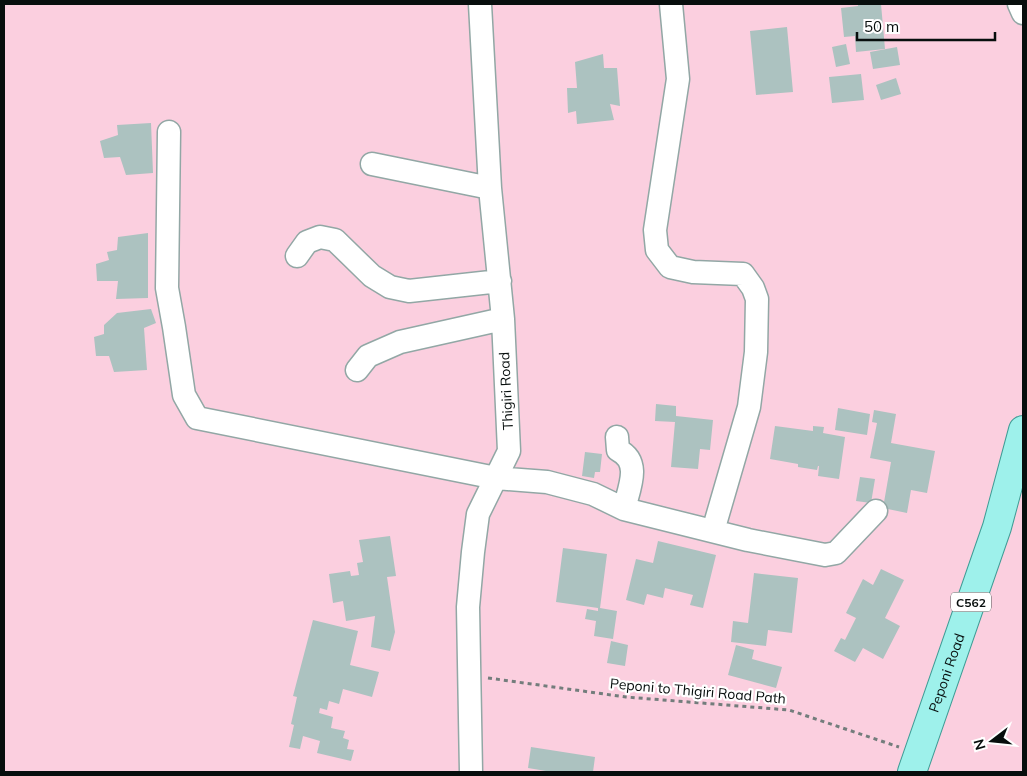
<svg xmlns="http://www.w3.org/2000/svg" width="1027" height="776" font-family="Mulish,sans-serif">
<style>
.green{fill:#fbcfdf}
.building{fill:#acc2c0}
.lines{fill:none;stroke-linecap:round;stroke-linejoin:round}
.minor-casing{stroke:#92a7a5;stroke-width:25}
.major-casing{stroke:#3f9c95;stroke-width:30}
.path{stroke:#737d7c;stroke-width:3;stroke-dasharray:4 4;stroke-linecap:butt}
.minor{stroke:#fff;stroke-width:22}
.major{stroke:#9ef1eb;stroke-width:28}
.labels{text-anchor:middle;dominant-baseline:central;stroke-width:4.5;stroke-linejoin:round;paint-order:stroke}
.shield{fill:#fff;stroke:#515656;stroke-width:1}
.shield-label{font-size:12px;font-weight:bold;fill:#070e0d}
.street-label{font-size:14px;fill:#070e0d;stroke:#fff}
</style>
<rect width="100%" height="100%" fill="#f1fefd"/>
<path class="green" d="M4,4H1023V772H4Z"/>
<path class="building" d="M858,4H881L885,49L856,52L855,36L844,37L841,8L858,6Z
M787,27L793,92L756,95L750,31Z
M846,44L850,64L836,67L832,47Z
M897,47L900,65L873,69L870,52Z
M603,54L604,68H617L620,106L610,104L614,120L577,124L576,111L568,113L567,88H577L575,62Z
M861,74L864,100L832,103L829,77Z
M896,78L901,94L881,100L876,85Z
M151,123L153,173L126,175L120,157L104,158L100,141L118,135L117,125Z
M148,233V298L116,299L118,281H97L96,264L109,260L107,252L117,250L118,237Z
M151,309L156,323L144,328L147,370L114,372L109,356H96L94,337L104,334V325L117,313Z
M656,404L676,406V416L713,420L710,450L700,449L698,469L671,467L675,422L655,421Z
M838,408L870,414L867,435L835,430Z
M874,410L896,414L891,443L935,451L927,493L911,490L907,513L883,508L891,462L870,458L877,423L872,422Z
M775,426L813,431V426L824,427L823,433L845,437L839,479L818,476L819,466H818L817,470L798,467V464L770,459Z
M585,452L602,454L600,472H595L594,478L582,476Z
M860,477L875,479L871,503L856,501Z
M390,536L396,576L387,577L395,632L390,651L371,647L375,616L346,621L343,601L333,603L329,574L350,571L351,576L359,575L357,563L363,562L359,540Z
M658,541L716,555L703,608L690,605L693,595L665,588L663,598L647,594L644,605L626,600L636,559L653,563Z
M563,548L607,554L600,608L617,611L613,639L594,636L596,621L585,619L587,609L598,611V608L556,602Z
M881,569L904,580L885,618L900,626L883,659L863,648L855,662L834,651L841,638L845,640L856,618L846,613L863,579L873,585Z
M754,573L798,578L792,633L768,630L766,646L731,642L733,621L748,623Z
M313,620L358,631L350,665L379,672L372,697L343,689L339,704L329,701L327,710L320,708L319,713L333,717L331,728L345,731L343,738L349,740L347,749L354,750L351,761L317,753L320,741L303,736L300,749L289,747L294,725L291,724L297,697L293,696Z
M611,641L628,645L625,666L607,663Z
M736,645L754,650L752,659L782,667L776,688L728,675Z
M531,747L595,757L593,772H552L528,768Z"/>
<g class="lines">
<g class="minor-casing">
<path id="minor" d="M671,4L678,79L655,230L657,250L670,267L693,272L743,274L753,288L757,299L756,352L749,407L713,531
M1019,4L1023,13
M169,132L167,288L174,327L184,395L197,418L496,478L547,482L593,494L624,509L748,540L825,555L836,553L876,511
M372,164L490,188
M297,256L307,242L320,237L335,240L372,276L390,287L409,291L500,281
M357,370L368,356L400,342L503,319
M617,437L618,450C642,462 629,488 624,509
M471,772L468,607L473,552L478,514L509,451L503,319L490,188L480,4"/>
</g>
<g class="major-casing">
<g id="major">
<path id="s1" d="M912,772L997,527L1023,430"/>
</g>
</g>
<path class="path" d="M488,678L626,697L789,710L899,747"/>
<use href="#minor" class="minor"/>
<use href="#major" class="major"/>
</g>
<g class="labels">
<rect class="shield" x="951" y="592.5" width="40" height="19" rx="4"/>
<g class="shield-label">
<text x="971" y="602">C562</text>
</g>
<g class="street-label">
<text transform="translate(506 391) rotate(-93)">Thigiri Road</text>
<text stroke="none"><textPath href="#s1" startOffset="105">Peponi Road</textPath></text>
<text transform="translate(698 691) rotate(5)">Peponi to Thigiri Road Path</text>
</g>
</g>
<rect width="1027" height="776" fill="none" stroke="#070e0d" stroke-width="10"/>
<g transform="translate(992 741) rotate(254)" stroke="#ffffff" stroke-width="4" paint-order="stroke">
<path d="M0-4L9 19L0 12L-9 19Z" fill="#070e0d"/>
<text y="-8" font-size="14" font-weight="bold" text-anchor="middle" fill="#070e0d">N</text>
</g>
<path d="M857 32v8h138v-8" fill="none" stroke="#070e0d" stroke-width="2.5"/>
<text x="864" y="32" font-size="15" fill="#070e0d" stroke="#ffffff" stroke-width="4" paint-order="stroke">50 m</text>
</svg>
